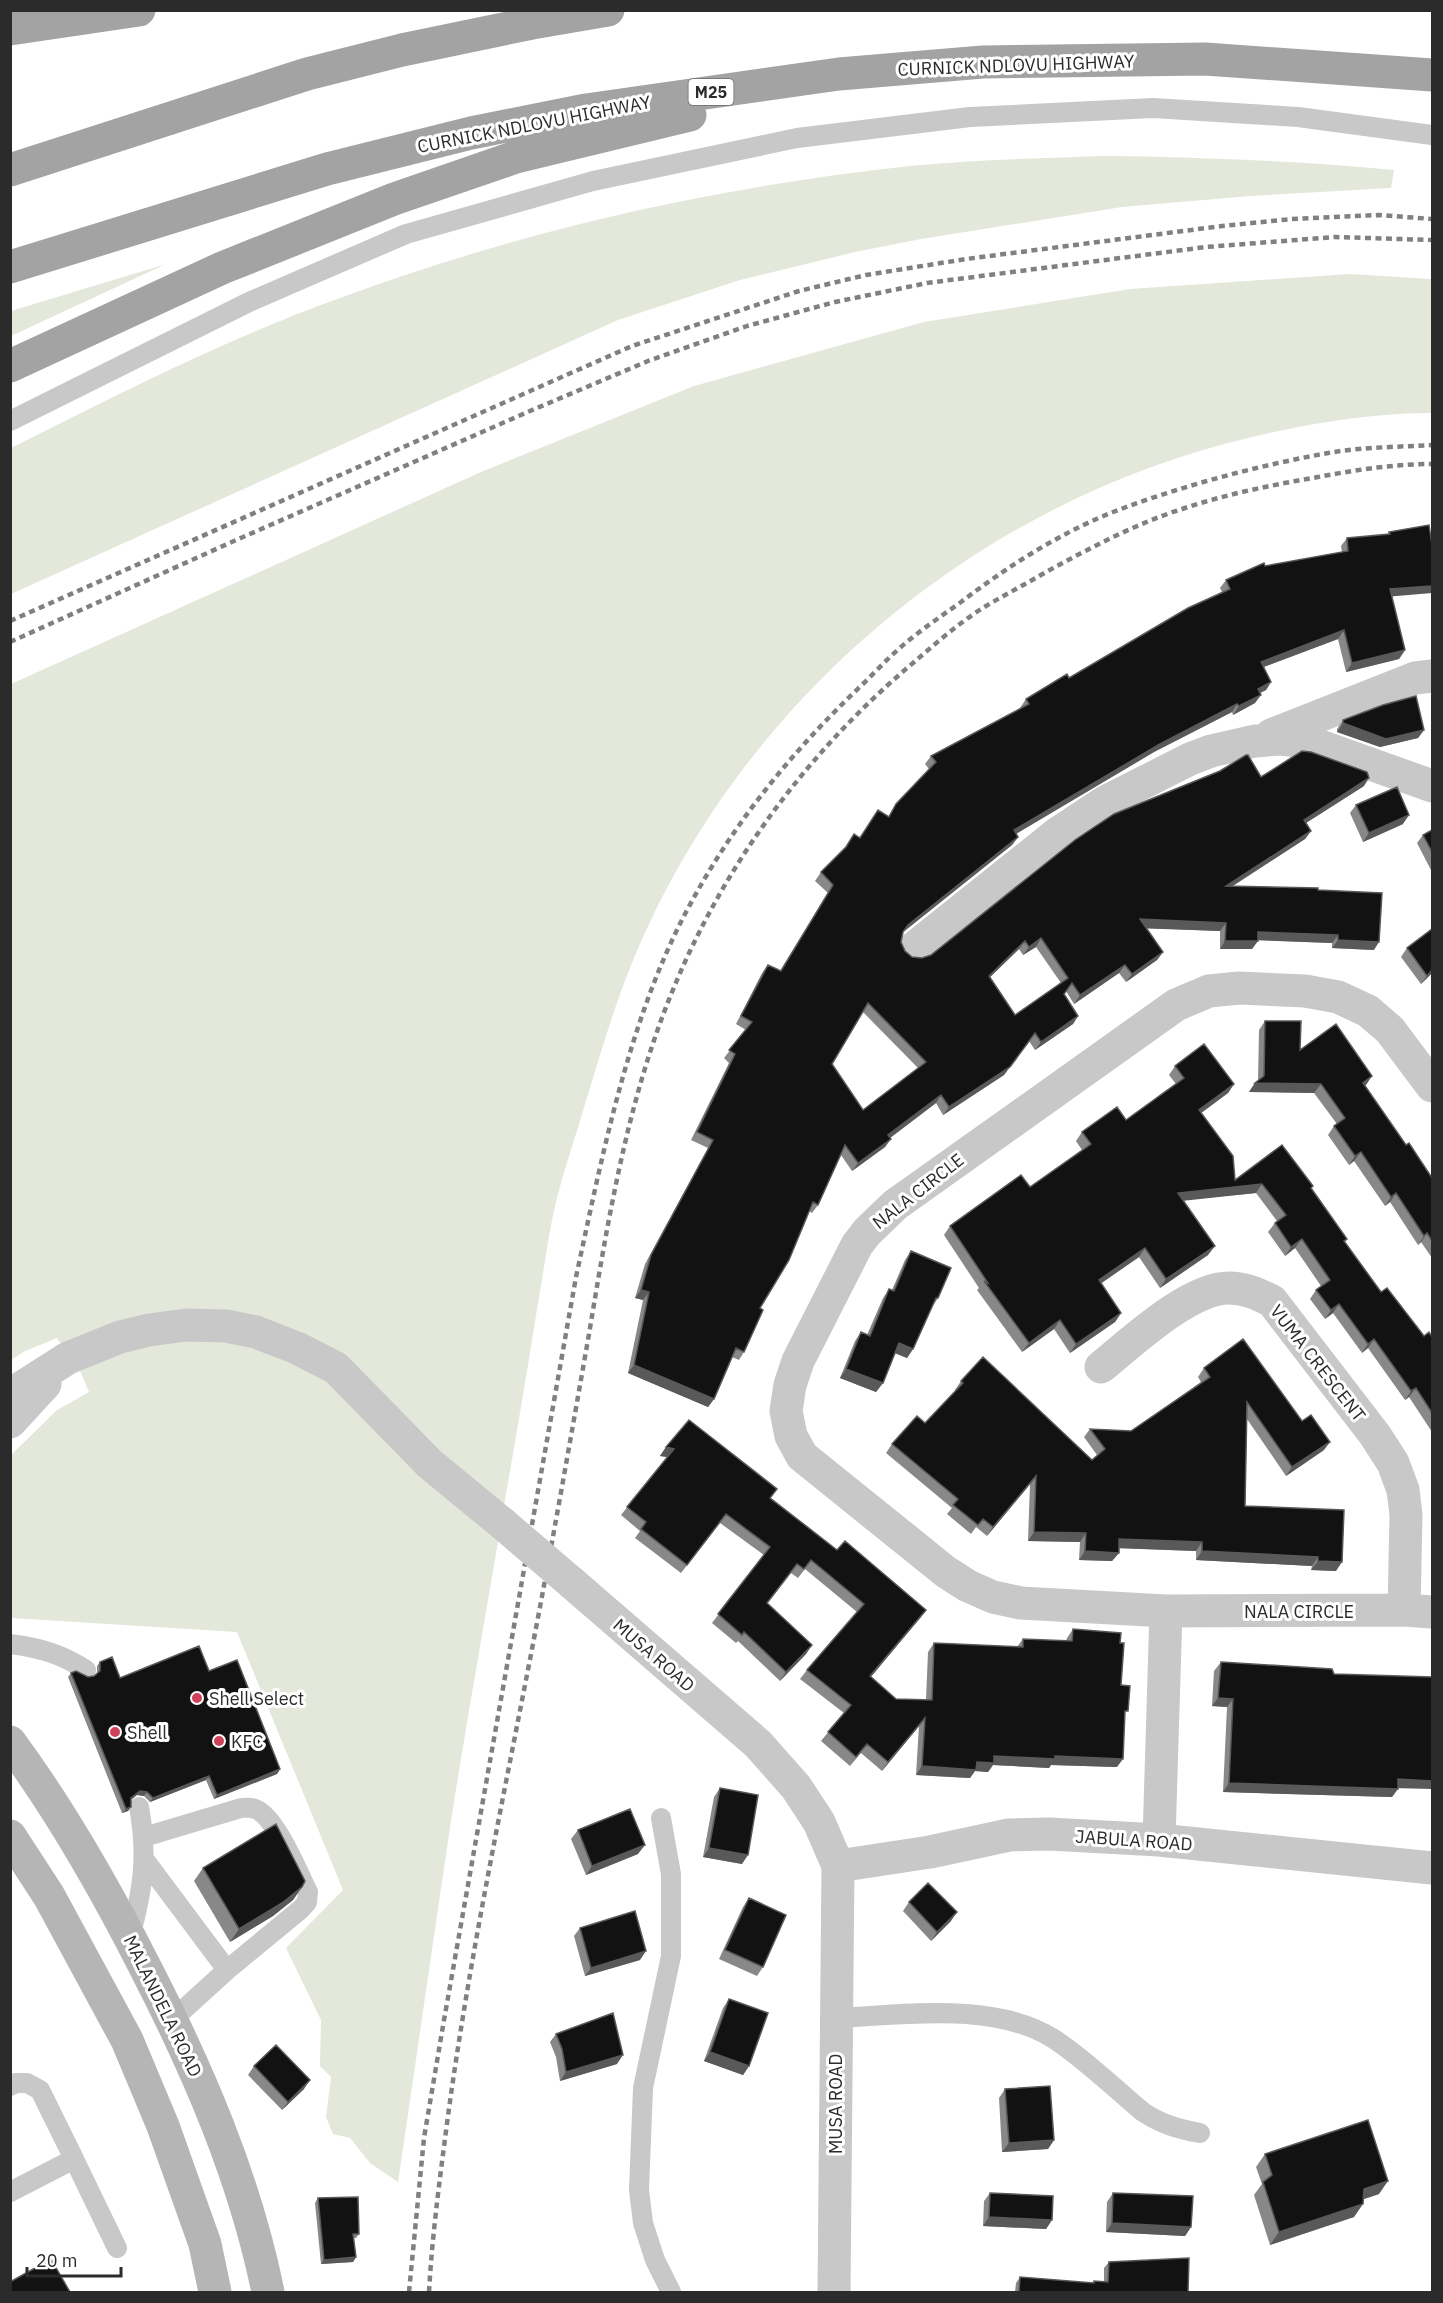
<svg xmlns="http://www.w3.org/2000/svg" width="1443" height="2303" font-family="'IBM Plex Sans',sans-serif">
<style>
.green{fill:#e3e8da}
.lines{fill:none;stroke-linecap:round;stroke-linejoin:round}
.lane{stroke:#c8c8c8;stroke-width:20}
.street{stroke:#c8c8c8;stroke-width:33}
.secondary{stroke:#b5b5b5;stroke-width:33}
.primary{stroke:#a3a3a3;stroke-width:33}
.rail{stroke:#808080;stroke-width:4.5;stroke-dasharray:6 4.5;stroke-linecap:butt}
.street-bridge{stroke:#c8c8c8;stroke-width:33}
.wall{fill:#888;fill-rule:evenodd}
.shaded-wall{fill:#595959}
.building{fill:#121212;stroke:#595959;stroke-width:1.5;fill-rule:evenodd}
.poi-dot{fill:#cf4158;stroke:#fff;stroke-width:2}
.labels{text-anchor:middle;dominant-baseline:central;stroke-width:6;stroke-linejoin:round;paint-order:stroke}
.shield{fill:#fff;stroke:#6b6b6b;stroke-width:1.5}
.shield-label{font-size:16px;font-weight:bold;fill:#2b2b2b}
.street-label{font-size:18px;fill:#2b2b2b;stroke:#fff}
.poi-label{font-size:18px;fill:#2b2b2b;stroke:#fff;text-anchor:start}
</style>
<rect width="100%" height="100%" fill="#fff"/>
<path class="green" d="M1105,156C1202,157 1298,161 1394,170L1391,188L1250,196L1122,207L921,239L855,252L740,280L618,320L11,594V448C119,394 226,339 340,298C524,230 715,187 910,166C975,160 1040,158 1105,156Z
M166,264L11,336V311Z
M1350,274L1432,279V413C1372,413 1311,423 1252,437C977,501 739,701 632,963C613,1009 600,1056 585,1104C576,1136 564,1169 556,1202C548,1235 544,1270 538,1303C528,1367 517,1431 506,1494C488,1603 468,1712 451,1821C433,1941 416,2061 398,2182L370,2163L350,2138L333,2134L326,2117L331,2077L320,2066L321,2020L286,1948L343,1890L237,1632L11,1618V1455L57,1410L89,1392L81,1373L57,1338L25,1351L11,1360V684L481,472L694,386L924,322L1130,289Z"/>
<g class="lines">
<path class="lane" d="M10,421L249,302L406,234L593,181L797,138L970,117L1153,108L1298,117L1432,135
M10,1644C41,1648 61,1654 86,1670
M661,1818L671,1874V1956L643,2088L639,2190L643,2223L655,2260L671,2292
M144,1837L241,1808C245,1808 251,1807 255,1809C275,1815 298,1872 308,1892L307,1902L301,1909L227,1970L172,2020
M144,1859L227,1970
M130,1937C143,1889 148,1856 139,1807
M835,2018C904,2015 994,2001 1054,2039C1086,2060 1114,2088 1143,2112C1161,2124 1178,2129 1200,2133
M10,2086L16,2083H27L40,2090L74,2159
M10,2192L74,2159L117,2248"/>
<path class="street" d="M1271,735L1415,678L1432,676
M914,948L1058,833L1105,802L1190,759L1211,751L1255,741L1280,739L1309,742L1432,786
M1432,1086L1390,1030L1368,1011L1338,997L1305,991L1239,988L1209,991L1176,1005L895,1205L867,1232L857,1245L798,1361L790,1385L786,1411L791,1436L802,1456L946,1572L968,1586L993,1597L1021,1603L1166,1611L1404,1610L1432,1612
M1101,1367C1132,1342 1189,1288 1229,1288C1245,1288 1258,1294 1272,1301L1375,1435L1393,1463L1403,1490L1406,1515L1404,1610
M10,1395L68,1358L120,1337L149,1330L186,1325L226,1326L256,1332L297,1348L336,1368L430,1464L503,1524
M10,1422L45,1384
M572,1583L758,1744L796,1787L819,1822L838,1866L834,2292
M1159,1840L1166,1611
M838,1866L930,1852L1009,1835L1049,1834L1159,1840L1432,1868"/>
<path class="secondary" d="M10,1742C63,1814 106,1890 146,1969C199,2072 245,2179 268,2292
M10,1836L49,1896L127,2040L163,2126L205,2244L215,2292"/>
<path class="primary" d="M10,29L139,10
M10,170L307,74L402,50L532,23L608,10
M10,267L327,169L471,133L586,110L839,74L983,62L1205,59L1432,75
M10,366L222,268L394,199L516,157L690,115"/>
<path class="rail" d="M10,621L632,346L799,291L866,275L966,259L1222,226L1292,219L1379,215L1432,219
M10,642L234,541L530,411L648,361L747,326L835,302L927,283L1206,247L1335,237L1432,240
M409,2292L424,2138L444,2020L576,1277C602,1157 628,1023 685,914C732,824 792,751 865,682C879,668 893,653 908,641C925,627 943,615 961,602C1007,567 1058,534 1113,512C1181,486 1256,466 1328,453C1362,447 1398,447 1432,445
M429,2292C432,2238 439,2185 446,2131C469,1955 507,1782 540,1607C557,1516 573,1425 589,1334C608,1220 627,1104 670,997C722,867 806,753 913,663C936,643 960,622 986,606C1006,594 1026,584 1046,572C1090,548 1135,524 1182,509C1226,494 1272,485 1318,477C1355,470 1394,464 1432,464"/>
<path class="street-bridge" d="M503,1524L572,1583"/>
</g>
<path class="wall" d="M1389,532L1392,596L1405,650L1399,659L1346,672L1338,639L1264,667L1271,682L1266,690L1260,693L1255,703L1233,715L1232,712L1154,752L1016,834L1018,837L1012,845L902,933L901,942L905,951L912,957L922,958L931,955L1261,777L1364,786L1306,823L1311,831L1305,839L1233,886L1318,890L1374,950L1332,948V943L1258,940L1252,949H1220V931L1146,928L1163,952L1157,960L1126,982L1119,973L1074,1004L1066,991L1064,994L1078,1016L1073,1024L1035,1050L1029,1041L1004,1075L943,1115L936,1103L890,1138L885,1147L852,1171L841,1155L818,1205L812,1213L809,1211L760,1308L744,1352L739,1360L732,1357L714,1399L708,1407L628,1373L643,1300L635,1298L645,1264L708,1148L691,1140L729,1063L724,1058L746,1030L736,1024L762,973L768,965L780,971L828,893L815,881L821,872L859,837L888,817L896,804L929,769L925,764L931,756L1021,709L1020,708L1026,699L1069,678L1222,592L1220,588L1226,580L1265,566L1342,552L1341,546L1347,538L1387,535ZM1036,947L1061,983L1015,1015L990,977L1019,949L1023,955ZM863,1012L918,1068L863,1110L832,1064Z
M1343,720L1424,730L1418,738L1380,747L1337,732V729Z
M1356,805L1403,824L1363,842L1350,813Z
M1432,830V872L1417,843L1423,835Z
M1407,948L1432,973L1421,984L1401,957Z
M1265,1021L1300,1050L1365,1086L1406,1145L1432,1178V1258L1421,1242L1418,1245L1390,1202L1385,1206L1354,1161L1349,1165L1328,1135L1334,1126L1337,1124L1314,1093L1249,1092L1255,1083L1258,1081L1259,1030Z
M1175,1066L1234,1084L1228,1093L1201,1113L1235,1180L1313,1186L1311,1189L1347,1239L1345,1242L1381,1292L1424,1336L1432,1337V1432L1409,1397L1405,1400L1368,1348L1362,1353L1333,1313L1325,1319L1310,1299L1316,1290L1321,1286L1295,1248L1285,1256L1268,1232L1275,1223L1277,1221L1256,1193L1184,1200L1208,1255L1160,1288L1139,1257L1101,1283L1121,1313L1115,1322L1070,1353L1054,1329L1022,1352L977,1290L979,1288L944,1235L950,1226L1030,1187L1082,1150L1076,1141L1082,1132L1126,1120L1176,1084L1169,1075Z
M911,1251L938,1298L932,1307L913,1349L907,1358L895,1353L883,1383L876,1392L840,1378L855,1341L861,1332L867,1335L883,1298L889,1289L892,1290L905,1260Z
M1204,1368L1302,1421L1324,1450L1286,1476L1247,1419L1245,1506L1336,1571L1311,1570L1312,1566L1196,1560V1551L1119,1548V1553L1112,1561L1079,1560L1080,1542L1028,1541L1030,1484L987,1536L976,1527L971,1534L947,1514L952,1508L886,1453L892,1444L925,1423L956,1391L955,1390L961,1381L1092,1460L1097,1455L1084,1437L1090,1429L1131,1431L1201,1382L1198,1377Z
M666,1447L771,1498L837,1550L926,1610L920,1618L871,1677L896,1699L926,1700L928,1652L934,1643L1017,1647L1023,1639L1066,1641L1067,1638L1073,1629L1120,1643L1121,1685L1125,1715L1117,1767L1051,1765L1049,1768L993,1765L988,1772L975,1771L970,1778L916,1775L919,1726L882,1771L861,1753L850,1766L821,1741L844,1713L800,1679L807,1670L857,1612L805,1569L798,1578L791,1573L767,1603L812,1645L806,1654L780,1681L738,1641L736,1643L712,1623L764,1555L720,1523L681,1573L635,1538L640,1531L621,1515L667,1457L660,1456Z
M100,1662L120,1678L209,1671L280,1769L277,1774L214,1799L206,1780L150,1802L144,1796L137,1795L131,1800L128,1811L122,1813L68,1677L71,1673L88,1677L94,1676L97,1674V1666Z
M1221,1662L1334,1674L1398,1788L1392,1797L1223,1792L1227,1707L1212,1706L1214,1671Z
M720,1788L742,1864L703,1857L714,1797Z
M578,1830L638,1854L586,1875L571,1839Z
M203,1868L302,1887L293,1900L273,1916L230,1942L194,1881Z
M749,1898L763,1967L757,1976L719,1959L743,1907Z
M909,1902L951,1921L931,1941L903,1911Z
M580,1928L640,1960L585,1976L574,1936Z
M729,1999L749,2066L743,2075L704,2061L723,2008Z
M556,2034L617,2064L560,2081L556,2057L550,2042Z
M254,2066L304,2089L282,2110L248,2075Z
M1005,2089L1054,2140L1048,2149L1002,2152L999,2098Z
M1265,2154L1379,2194L1364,2199L1354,2217L1270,2245L1254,2195L1262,2184L1256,2167Z
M990,2193L1052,2220L1046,2229L983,2226L984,2201Z
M1113,2193L1191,2227L1185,2236L1106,2232L1107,2202Z
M318,2198L359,2234L356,2238H354L356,2257L353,2262L321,2264L315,2203Z
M1109,2262L1188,2292H1015L1016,2283L1020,2277L1092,2283L1094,2281H1104V2268Z"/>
<path class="shaded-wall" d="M1432,586V593L1385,597L1390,589Z
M1344,630L1338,639L1255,670L1261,662Z
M1405,650L1399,659L1346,672L1352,663Z
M1271,682L1266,690L1252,697L1258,689Z
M1261,695L1255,703L1233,715L1239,706Z
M1237,704L1232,712L1154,752L1009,838L1014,830L1160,744Z
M1343,723L1424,730L1418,738L1380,747L1337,732Z
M1369,778L1364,786L1298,828L1304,820Z
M1409,815L1403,824L1363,842L1369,833Z
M1311,831L1305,839L1220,894L1226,886Z
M1018,837L1012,845L902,933L908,925Z
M1140,919L1226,923L1220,931L1134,928Z
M1258,932L1338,935L1332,943L1252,940Z
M1041,938L1036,947L1023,955L1029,947Z
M1338,940L1379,942L1374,950L1332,948Z
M1025,941L1019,949L983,984L989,976Z
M1225,941H1258L1252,949H1220Z
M1163,952L1157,960L1126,982L1132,974Z
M1125,965L1119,973L1074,1004L1080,995Z
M1432,970V973L1421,984L1427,976Z
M1078,1016L1073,1024L1035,1050L1041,1042Z
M1035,1033L1004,1075L943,1115L949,1107Z
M1372,1076L1366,1085L1357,1092L1363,1083Z
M1255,1083L1321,1084L1314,1093L1249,1092Z
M1234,1084L1228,1093L1193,1119L1199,1110Z
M941,1095L936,1103L882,1144L888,1135Z
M891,1139L885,1147L852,1171L858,1163Z
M1361,1152L1354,1161L1349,1165L1355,1156Z
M1262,1184L1256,1193L1172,1202L1178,1193Z
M1396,1193L1390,1202L1385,1206L1391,1197Z
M1427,1233L1421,1242L1418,1245L1424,1236Z
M1302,1239L1295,1248L1285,1256L1291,1247Z
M1215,1246L1208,1255L1160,1288L1166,1279Z
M1145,1248L1139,1257L1093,1289L1099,1280Z
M641,1290L649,1292L643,1300L635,1298Z
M1339,1304L1333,1313L1325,1319L1331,1310Z
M1121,1313L1115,1322L1070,1353L1076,1344Z
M1060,1320L1054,1329L1022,1352L1029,1343Z
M1374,1339L1368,1348L1362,1353L1368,1344Z
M899,1343L913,1349L907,1358L892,1352Z
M634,1365L714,1399L708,1407L628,1373Z
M846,1369L883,1383L876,1392L840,1378Z
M1416,1388L1409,1397L1405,1400L1411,1391Z
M1330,1442L1324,1450L1286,1476L1292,1467Z
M666,1447L674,1449L668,1457L660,1456Z
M1036,1476L1030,1484L987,1536L993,1527Z
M1034,1532L1086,1533L1080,1542L1028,1541Z
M1119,1539L1202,1542L1196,1551L1113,1548Z
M1085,1551L1119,1553L1112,1561L1079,1560Z
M1202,1551L1318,1557L1312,1566L1196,1560Z
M1318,1561L1342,1562L1336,1571L1311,1570Z
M926,1610L920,1618L864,1685L870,1676Z
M812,1645L806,1654L780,1681L786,1672Z
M1218,1698L1233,1699L1227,1707L1212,1706Z
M925,1718L919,1726L882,1771L888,1762Z
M994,1756H1055L1123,1759L1117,1767L1051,1765L1049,1768L993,1765L988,1772L975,1771L970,1778L916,1775L922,1766L977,1762Z
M280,1769L277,1774L214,1799L217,1795Z
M209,1776L206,1780L150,1802L153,1798Z
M1398,1779L1432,1781V1789L1392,1788Z
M1229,1783L1398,1789L1392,1797L1223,1792Z
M140,1791L147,1792L144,1796L137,1795L128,1802L131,1798Z
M131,1807L128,1811L122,1813L126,1809Z
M645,1845L638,1854L586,1875L592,1866Z
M709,1848L748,1855L742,1864L703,1857Z
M302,1887L293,1900L273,1916L230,1942L239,1929Z
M957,1912L951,1921L931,1941L937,1932Z
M646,1951L640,1960L585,1976L591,1968Z
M710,2052L749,2066L743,2075L704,2061Z
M623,2055L617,2064L560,2081L566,2072Z
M310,2080L304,2089L282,2110L288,2102Z
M1054,2140L1048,2149L1002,2152L1009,2143Z
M1388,2181L1379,2194L1355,2202L1364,2189Z
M1363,2204L1354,2217L1270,2245L1279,2232Z
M989,2217L1052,2220L1046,2229L983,2226Z
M1112,2223L1191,2227L1185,2236L1106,2232Z
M356,2257L353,2262L321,2264L324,2260Z"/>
<path class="building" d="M1429,525L1432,545V586L1390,589L1405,650L1352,663L1344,630L1261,662L1271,682L1258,689L1261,695L1239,706L1237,704L1160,744L1014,830L1018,837L908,925L903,932L901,942L905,951L912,957L922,958L931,955L1075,840L1114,814L1220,771L1246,755H1248L1261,777L1302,751L1311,752L1367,772L1369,778L1304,820L1311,831L1226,886L1318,888V890L1382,893L1379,942L1338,940V935L1258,932V941H1225L1226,923L1140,919L1163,952L1132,974L1125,965L1080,995L1072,983L1064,994L1078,1016L1041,1042L1035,1033L1010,1067L949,1107L941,1095L888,1135L891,1139L858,1163L845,1145L818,1205L813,1202L789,1260L760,1308L763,1310L744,1352L736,1348L714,1399L634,1365L649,1292L641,1290L651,1255L713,1140L697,1132L735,1054L729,1050L752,1022L741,1016L768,965L781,971L833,885L821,872L846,847L854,834L860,838L878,810L889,817L896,804L936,762L931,756L1029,704L1026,699L1067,674L1069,678L1188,608L1230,589L1226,580L1264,563L1265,566L1348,551L1347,538L1390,534L1389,532ZM1041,938L1068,978L1015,1015L989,976L1025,941L1029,947ZM868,1003L926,1062L863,1110L832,1064Z
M1416,696L1424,730L1386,739L1343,723V720L1383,705Z
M1397,787L1409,815L1369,833L1356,805Z
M1432,830V852L1423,835Z
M1432,929V970L1427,976L1407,948Z
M1265,1021H1301L1300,1050L1336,1024L1372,1076L1363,1083L1406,1145L1409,1143L1432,1178V1241L1427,1233L1424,1236L1396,1193L1391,1197L1361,1152L1355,1156L1334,1126L1345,1118L1321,1084L1255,1083L1264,1076Z
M1204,1044L1234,1084L1199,1110L1233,1156L1235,1180L1282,1145L1313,1186L1311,1188L1347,1239L1344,1241L1381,1292L1387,1288L1424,1336L1429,1332L1432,1337V1413L1416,1388L1411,1391L1374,1339L1368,1344L1339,1304L1331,1310L1316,1290L1330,1280L1302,1239L1291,1247L1275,1223L1286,1215L1262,1184L1178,1193L1215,1246L1166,1279L1145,1248L1099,1280L1121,1313L1076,1344L1060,1320L1029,1343L984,1281L988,1283L950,1226L1021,1175L1030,1187L1091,1144L1082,1132L1117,1107L1126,1120L1184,1078L1175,1066Z
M911,1251L951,1268L938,1298H936L913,1349L899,1343L883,1383L846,1369L861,1332L870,1336L889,1289L894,1291Z
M1243,1339L1302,1421L1311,1415L1330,1442L1292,1467L1247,1402L1245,1506L1344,1510L1342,1562L1318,1561V1557L1202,1551V1542L1119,1539V1553L1085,1551L1086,1533L1034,1532L1036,1476L993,1527L983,1519L978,1525L953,1505L958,1499L892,1444L917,1416L925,1423L963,1383L961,1381L983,1357L1092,1460L1105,1449L1090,1429L1131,1431L1210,1377L1204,1368Z
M689,1420L777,1489L770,1498L837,1550L845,1541L926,1610L870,1676L896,1699L932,1700L934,1643L1023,1647V1639L1072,1641L1073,1629L1121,1633L1120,1643H1124L1121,1685L1130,1686L1128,1711H1125L1123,1759L1055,1756V1759L994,1756V1763L977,1762L976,1770L922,1766L925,1718L888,1762L867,1744L856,1757L828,1732L851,1705L807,1670L864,1604L811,1560L804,1569L797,1564L767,1603L812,1645L786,1672L744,1632L742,1635L718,1614L770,1547L726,1514L687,1565L641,1529L646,1522L627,1507L674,1449L666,1447Z
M199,1646L209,1671L237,1660L280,1769L217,1795L209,1776L153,1798L147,1792L140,1791L131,1798V1807L126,1809L71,1673L76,1671L88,1677L94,1676L100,1671V1662L112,1657L120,1678Z
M1221,1662L1332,1669L1334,1674L1432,1677V1781L1398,1779V1789L1229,1783L1233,1699L1218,1698Z
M720,1788L758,1795L748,1855L709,1848Z
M630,1809L645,1845L592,1866L578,1830Z
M276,1824L305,1881L302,1887L282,1903L239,1929L203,1868Z
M928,1883L957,1912L937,1932L909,1902Z
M749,1898L786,1915L763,1967L725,1950Z
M635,1911L646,1951L591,1968L580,1928Z
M729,1999L768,2013L749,2066L710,2052Z
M613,2013L623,2055L566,2072L562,2049L556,2034Z
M276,2045L310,2080L288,2102L254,2066Z
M1050,2086L1054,2140L1009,2143L1005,2089Z
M1368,2120L1388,2181L1364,2189L1363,2204L1279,2232L1263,2182L1272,2175L1265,2154Z
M990,2193L1053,2196L1052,2220L989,2217Z
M1113,2193L1193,2196L1191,2227L1112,2223Z
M358,2197L359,2234H353L356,2257L324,2260L318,2198Z
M1189,2258L1188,2292H1019L1020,2277L1094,2283V2281L1108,2282L1109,2262Z
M51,2259L70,2292H10V2282Z"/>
<g class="poi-dot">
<circle cx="197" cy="1698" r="6"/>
<circle cx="115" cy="1732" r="6"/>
<circle cx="219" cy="1741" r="6"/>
</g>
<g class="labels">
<rect class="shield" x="688.5" y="79" width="45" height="26" rx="4.5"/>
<g class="shield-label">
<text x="711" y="92">M25</text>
</g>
<g class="street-label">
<text transform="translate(1016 65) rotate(-2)">CURNICK NDLOVU HIGHWAY</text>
<text transform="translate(534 124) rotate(-11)">CURNICK NDLOVU HIGHWAY</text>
<text transform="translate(918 1191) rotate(-38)">NALA CIRCLE</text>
<text transform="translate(1318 1363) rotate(52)">VUMA CRESCENT</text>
<text x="1299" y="1611">NALA CIRCLE</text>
<text transform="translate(654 1655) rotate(41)">MUSA ROAD</text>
<text transform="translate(1134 1840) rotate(4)">JABULA ROAD</text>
<text transform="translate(163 2006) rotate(64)">MALANDELA ROAD</text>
<text transform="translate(835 2104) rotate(-90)">MUSA ROAD</text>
</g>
<g class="poi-label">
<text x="209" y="1698">Shell Select</text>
<text x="127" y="1732">Shell</text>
<text x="231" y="1741">KFC</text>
</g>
</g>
<rect width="1443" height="2303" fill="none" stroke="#2b2b2b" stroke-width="24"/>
<path d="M27 2267v9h94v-9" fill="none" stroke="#2b2b2b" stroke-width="3"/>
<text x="36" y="2267" font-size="18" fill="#2b2b2b" stroke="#ffffff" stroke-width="4.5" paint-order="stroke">20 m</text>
</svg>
